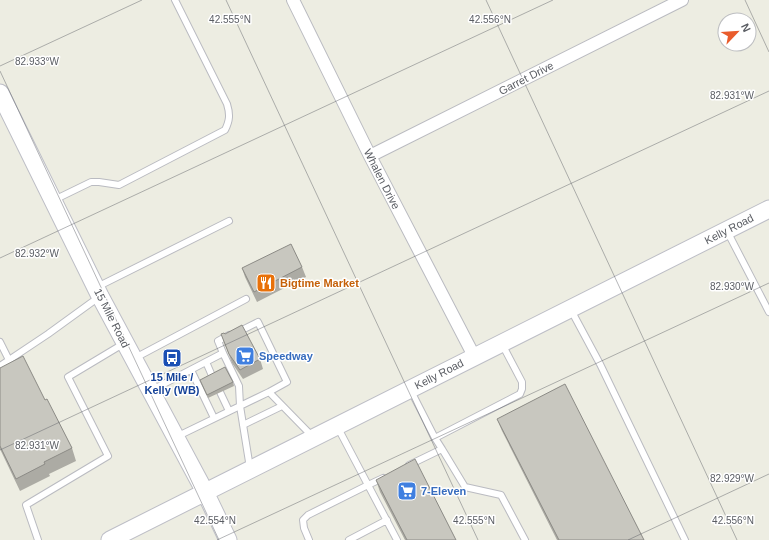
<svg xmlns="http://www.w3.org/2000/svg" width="769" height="540" font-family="Arial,sans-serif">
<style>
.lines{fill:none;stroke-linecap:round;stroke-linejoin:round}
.lane-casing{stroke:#babbc1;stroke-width:8}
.street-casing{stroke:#babbc1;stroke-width:14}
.secondary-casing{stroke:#bdbec6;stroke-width:19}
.lane{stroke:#fff;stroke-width:6}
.street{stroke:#fff;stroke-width:12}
.secondary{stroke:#fff;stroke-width:17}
.wall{fill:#acaba4}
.building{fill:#c8c7bf;stroke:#8c8b86}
.ticks{fill:none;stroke:#5a5d63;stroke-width:1;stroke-opacity:0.45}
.labels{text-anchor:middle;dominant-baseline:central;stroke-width:3;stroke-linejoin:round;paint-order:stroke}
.street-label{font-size:11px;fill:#5a5d63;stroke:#fff}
.food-label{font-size:11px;font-weight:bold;fill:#c56008;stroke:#fff;text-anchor:start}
.shop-label{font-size:11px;font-weight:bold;fill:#366cbe;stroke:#fff;text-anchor:start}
.transit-label{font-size:11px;font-weight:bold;fill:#164399;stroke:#fff}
.ticks-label{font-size:10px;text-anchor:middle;fill:#5a5d63;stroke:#fff;stroke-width:3;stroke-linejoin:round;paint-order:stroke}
</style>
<rect width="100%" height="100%" fill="#edede2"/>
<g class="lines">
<g class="lane-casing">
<path id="lane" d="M54,200L91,182H99L119,185L225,130C230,120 230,114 227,104L175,0
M727,231L769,312
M97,287L229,221
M571,310L600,364L685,540
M238,332L258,322L287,382L269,392
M0,342L9,360
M223,353L218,341L229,335
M135,358L246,299
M206,362L213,378
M0,366L48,334L99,297
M191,370L214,418
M410,389L435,438L520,394L522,389V382L502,344
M152,390L223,353L239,386L240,406L250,468
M220,392L229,411
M243,425L282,406
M176,437L269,392L312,436
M442,449L465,487L501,495L525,540
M409,465L442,449L435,438
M383,478L368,485L397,540
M38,540L26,505L108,456L68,377L123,344
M309,540L304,528L303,520L308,515L368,485L338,428
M349,540L387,520"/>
</g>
<g class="street-casing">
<path id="street" d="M293,0L370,156L474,356
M370,156L682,0"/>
</g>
<g class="secondary-casing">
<path id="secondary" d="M0,93L100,296L205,492L228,540
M110,540L769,209"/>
</g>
<use href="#lane" class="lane"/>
<use href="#street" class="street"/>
<use href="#secondary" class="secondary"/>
</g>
<path class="wall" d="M302,267L306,277L257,302L245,277L242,268Z
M221,334H225L260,359L263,369L243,379L232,363Z
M0,368L45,400L72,448L76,461L49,474L50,476L20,491L0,449Z
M200,380L233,382L234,386L208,398Z
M497,419L644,540H557L502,431Z
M376,480L456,540H405L380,492Z"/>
<path class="building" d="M291,244L302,267L254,292L242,268Z
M242,325L260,359L240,370L229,354L221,334L224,333L225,334Z
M23,356L45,400L47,399L72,448L44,462L45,464L16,479L0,446V368Z
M225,367L233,382L207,395L200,380Z
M565,384L644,540H559L497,419Z
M415,459L456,540H407L376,480Z"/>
<path class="ticks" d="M226,0L478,540M486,0L737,540M745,0L769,52M0,66L142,0M0,71L219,540M0,258L553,0M0,450L769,91M217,540L769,283M628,540L769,474"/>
<defs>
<g id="restaurant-square" transform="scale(1)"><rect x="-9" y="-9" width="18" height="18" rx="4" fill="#e8710a" stroke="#fff"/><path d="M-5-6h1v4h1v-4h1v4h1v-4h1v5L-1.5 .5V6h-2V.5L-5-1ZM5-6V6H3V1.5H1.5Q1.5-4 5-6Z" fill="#fff"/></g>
<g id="supermarket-square" transform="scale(1)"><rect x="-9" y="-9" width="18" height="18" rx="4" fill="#3f7fe0" stroke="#fff"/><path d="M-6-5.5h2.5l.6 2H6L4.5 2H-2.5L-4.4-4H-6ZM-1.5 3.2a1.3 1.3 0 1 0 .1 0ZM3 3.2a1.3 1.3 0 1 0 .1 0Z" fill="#fff"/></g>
<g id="bus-square" transform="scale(1)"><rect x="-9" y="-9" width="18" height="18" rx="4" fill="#1a4fb4" stroke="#fff"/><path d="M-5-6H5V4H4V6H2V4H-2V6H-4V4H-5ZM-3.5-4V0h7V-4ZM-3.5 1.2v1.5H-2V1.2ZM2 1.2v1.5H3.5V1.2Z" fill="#fff"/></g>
</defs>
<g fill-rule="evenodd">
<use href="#restaurant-square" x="266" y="283"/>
<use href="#supermarket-square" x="245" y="356"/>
<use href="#bus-square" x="172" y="358"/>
<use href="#supermarket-square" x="407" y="491"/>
</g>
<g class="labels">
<g class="street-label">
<text transform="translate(526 78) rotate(-27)">Garret Drive</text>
<text transform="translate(382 179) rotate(63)">Whalen Drive</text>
<text transform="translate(729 229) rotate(-27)">Kelly Road</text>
<text transform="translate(112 318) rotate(63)">15 Mile Road</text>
<text transform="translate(439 374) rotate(-27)">Kelly Road</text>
</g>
<g class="food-label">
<text x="280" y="283">Bigtime Market</text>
</g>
<g class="shop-label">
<text x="259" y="356">Speedway</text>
<text x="421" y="491">7-Eleven</text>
</g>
<g class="transit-label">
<text x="172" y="377">15 Mile /<tspan x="172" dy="13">Kelly (WB)</tspan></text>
</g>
</g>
<g class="ticks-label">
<text x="230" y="23">42.555°N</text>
<text x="490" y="23">42.556°N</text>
<text x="37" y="65">82.933°W</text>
<text x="732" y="99">82.931°W</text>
<text x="37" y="257">82.932°W</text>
<text x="732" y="290">82.930°W</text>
<text x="37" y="449">82.931°W</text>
<text x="732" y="482">82.929°W</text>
<text x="474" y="524">42.555°N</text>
<text x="733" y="524">42.556°N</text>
<text x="215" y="524">42.554°N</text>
</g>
<g transform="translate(737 32) rotate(65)"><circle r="19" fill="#ffffff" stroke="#bdbec1"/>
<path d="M0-3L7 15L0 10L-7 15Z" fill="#e95c2c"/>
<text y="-6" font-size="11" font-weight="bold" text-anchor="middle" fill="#5a5d63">N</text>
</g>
</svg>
